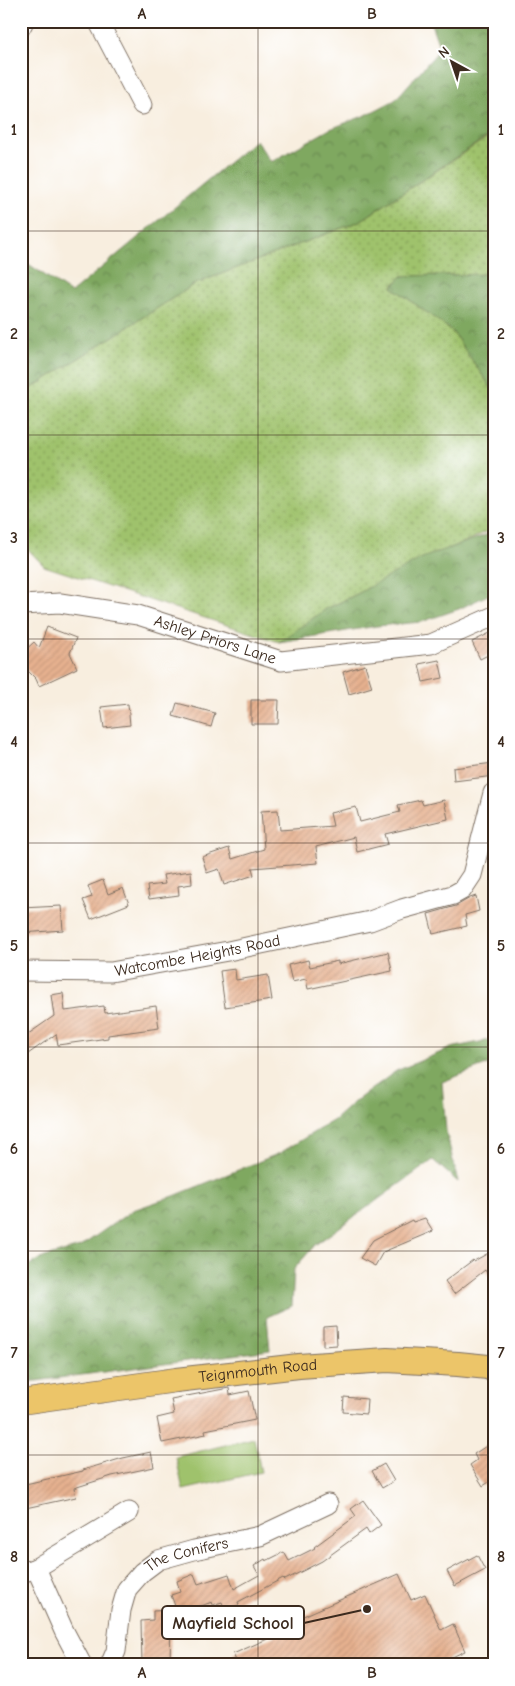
<svg xmlns="http://www.w3.org/2000/svg" width="515" height="1686" font-family="'Comic Neue',sans-serif">
<style>
.grass{fill:url(#grass-dots);stroke:#6d7645}
.forest{fill:url(#forest-crowns);stroke:#5d693f}
.pitch{fill:#9fc26c;stroke:#6d7645}
.building{fill:url(#building-hatch)}
.lines{fill:none;stroke-linecap:round;stroke-linejoin:round}
.minor-casing{stroke:#7d6f62;stroke-width:21}
.major-casing{stroke:#7d6f62;stroke-width:26}
.minor{stroke:#fff;stroke-width:19}
.major{stroke:#ecc569;stroke-width:24}
.grid{fill:none;stroke:#3b2a1e;stroke-width:1;stroke-opacity:0.55}
.labels{text-anchor:middle;dominant-baseline:central;stroke-width:4;stroke-linejoin:round;paint-order:stroke}
.street-label{font-size:16px;fill:#3b2a1e;stroke:#fff}
.leader{fill:none;stroke:#3b2a1e;stroke-width:2}
.callout-dot{fill:#3b2a1e;stroke:#fff;stroke-width:2}
.callout{fill:#fff;stroke:#3b2a1e;stroke-width:2}
.callout-label{font-size:18px;text-anchor:middle;font-weight:bold;fill:#3b2a1e}
.neatline{fill:none;stroke:#3b2a1e;stroke-width:2}
.grid-label{font-size:16px;text-anchor:middle;font-weight:bold;fill:#3b2a1e}
</style>
<defs>
<pattern id="grass-dots" width="8" height="8" patternUnits="userSpaceOnUse" patternTransform="scale(1.25)"><rect width="8" height="8" fill="#9fc26c"/><path d="M2 2h.1M6 6h.1" fill="none" stroke="#839e58" stroke-width="1.8" stroke-linecap="round"/></pattern>
<pattern id="forest-crowns" width="20" height="18" patternUnits="userSpaceOnUse" patternTransform="scale(1.25)"><rect width="20" height="18" fill="#7fa860"/><path d="M2 6a3 3 0 1 1 6 0M12 15a3 3 0 1 1 6 0" fill="none" stroke="#69894f"/></pattern>
<pattern id="building-hatch" width="6" height="6" patternUnits="userSpaceOnUse" patternTransform="scale(1.25)"><rect width="6" height="6" fill="#e6b18f"/><path d="M-1 1l2-2M0 6l6-6M5 7l2-2" fill="none" stroke="#c6987b"/></pattern>
</defs>
<rect width="100%" height="100%" fill="#fff"/>
<filter id="ink" filterUnits="userSpaceOnUse"><feTurbulence type="fractalNoise" baseFrequency=".02" numOctaves="2"/><feDisplacementMap in="SourceGraphic" scale="10" xChannelSelector="R" yChannelSelector="G"/><feConvolveMatrix kernelMatrix="1 2 1 2 8 2 1 2 1" color-interpolation-filters="sRGB"/></filter>
<filter id="wash" filterUnits="userSpaceOnUse"><feTurbulence type="fractalNoise" baseFrequency=".0096" numOctaves="4" result="noise"/><feDisplacementMap in="SourceGraphic" scale="20" xChannelSelector="R" yChannelSelector="G"/><feGaussianBlur stdDeviation="1.12" result="paint"/><feColorMatrix in="noise" values="0 0 0 0 0 0 0 0 0 0 0 0 0 0 0 0 0 1.4 0 .05"/><feComposite in="paint" operator="in"/></filter>
<g filter="url(#wash)">
<rect width="100%" height="100%" fill="#f8eedf"/>
<path class="grass" d="M494,133V274L402,276L392,287L452,331L494,392V528L326,609L279,642L44,566L21,542V395L195,284L360,221Z"/>
<path class="forest" d="M430,21H494V132L360,221L195,284L21,395V259L71,293L256,140L271,162L330,129L366,115L395,100L440,49Z
M494,274V392L452,331L392,287L402,276Z
M494,532V592L459,609L421,622L377,626L279,642L326,609L357,594L422,558Z
M494,1039V1062L442,1082L446,1131L458,1182L433,1160L315,1245L294,1269L292,1306L267,1317L270,1350L21,1383V1269L45,1257L80,1247L133,1210L174,1196L280,1153L334,1120L354,1102L396,1071L451,1048Z"/>
<path class="pitch" d="M254,1438L261,1472L183,1490L176,1457Z"/>
<g id="blocks">
<path class="building" d="M47,627L76,638L70,653L77,668L39,686L36,679L21,664V654L34,642L39,648Z
M494,631V652L480,659L472,642Z
M439,660L443,678L423,682L419,664Z
M365,665L372,687L349,694L343,672Z
M251,700H279L278,724H251Z
M177,703L215,713L211,727L173,716Z
M128,704L130,725L104,728L101,707Z
M494,763V776L454,781L453,768Z
M421,800L423,805L444,800L448,819L385,834L388,844L357,852L354,837L316,847L318,863L252,868L254,875L224,885L219,869L207,873L202,857L229,848L232,859L264,849L261,811L278,810L280,830L333,826L330,813L356,807L360,822L400,812L398,805Z
M191,871L192,884L178,886L179,895L149,899L147,886L165,884L163,875Z
M103,880L108,894L123,888L129,904L91,919L83,900L92,897L88,886Z
M476,896L479,911L465,915L467,926L433,934L428,914L456,906L470,898Z
M61,906L63,930L22,933L21,908Z
M388,952L392,971L308,989L306,979L292,982L288,965L308,960L310,967L338,961V964Z
M235,969L236,980L268,975L272,1000L225,1007L220,971Z
M63,993L65,1011L104,1006L105,1013L156,1006L159,1028L108,1035V1038L58,1045L56,1034L21,1059V1039L54,1016L51,995Z
M425,1218L433,1231L383,1252L375,1266L360,1258L373,1240L412,1220L413,1222Z
M494,1250V1284L485,1270L454,1294L445,1281L473,1260L474,1261Z
M336,1326L337,1345L323,1346V1327Z
M229,1388L230,1395L249,1391L255,1420L205,1430L206,1434L162,1443L157,1418L174,1414L171,1399Z
M344,1397L367,1399L366,1414L343,1412Z
M494,1441V1479L483,1486L470,1465L477,1460L474,1454Z
M151,1452L154,1467L112,1476L74,1488L76,1497L21,1509V1485L83,1471V1470L123,1458Z
M384,1464L394,1481L382,1488L372,1471Z
M363,1500L381,1525L369,1534L366,1529L322,1561L285,1580L283,1578L238,1602L239,1605L225,1610L222,1602L213,1605L212,1602L178,1614L171,1595L180,1592L177,1581L194,1574L198,1584L229,1574L234,1589L259,1575L254,1566L265,1559L266,1561L284,1552L289,1561L315,1548L314,1547L356,1516L351,1509Z
M477,1555L485,1570L455,1586L447,1571Z
M399,1574L411,1600L425,1594L441,1630L453,1624L465,1651L435,1665H238L233,1654L295,1627L292,1621Z
M171,1610L170,1665H142L141,1621L153,1620V1611Z"/>
</g>
</g>
<g filter="url(#ink)">
<use href="#blocks" fill-opacity="0" stroke="#7d6f62" stroke-width="1"/>
<g class="lines">
<g class="minor-casing">
<g id="minor">
<path d="M98,21L142,105"/>
<path d="M21,27L24,21"/>
<path id="s1" d="M21,605L60,603L138,615L281,661L431,644L494,616"/>
<path id="s2" d="M21,971L111,972L228,951L370,921L402,909L453,895L462,890L472,875L493,793"/>
<path d="M36,1568L64,1631L82,1665"/>
<path d="M21,1573L36,1568L129,1512"/>
<path id="s3" d="M110,1665L116,1651L121,1610L127,1589L142,1572L158,1560L194,1550L260,1536L328,1504"/>
</g>
</g>
<g class="major-casing">
<g id="major">
<path id="s4" d="M21,1402L176,1380L299,1366L387,1360L458,1364L488,1367L494,1370"/>
</g>
</g>
<use href="#minor" class="minor"/>
<use href="#major" class="major"/>
</g>
</g>
<path class="grid" d="M258,21V1665M21,231H494M21,435H494M21,639H494M21,843H494M21,1047H494M21,1251H494M21,1455H494"/>
<g class="labels">
<g class="street-label">
<text stroke="none"><textPath href="#s1" startOffset="199">Ashley Priors Lane</textPath></text>
<text stroke="none"><textPath href="#s2" startOffset="178">Watcombe Heights Road</textPath></text>
<text stroke="none"><textPath href="#s4" startOffset="239">Teignmouth Road</textPath></text>
<text stroke="none"><textPath href="#s3" startOffset="150">The Conifers</textPath></text>
</g>
</g>
<path class="leader" d="M367 1609L304 1623"/>
<circle class="callout-dot" cx="367" cy="1609" r="5"/>
<rect class="callout" x="162" y="1606" width="142" height="33" rx="5"/>
<g class="callout-label">
<text x="233" y="1629">Mayfield School</text>
</g>
<rect width="515" height="1686" fill="none" stroke="#fff" stroke-width="55"/>
<g transform="translate(452 62) rotate(320)" stroke="#ffffff" stroke-width="4" paint-order="stroke">
<path d="M0-4L9 19L0 12L-9 19Z" fill="#3b2a1e"/>
<text y="-8" font-size="14" font-weight="bold" text-anchor="middle" fill="#3b2a1e">N</text>
</g>
<rect x="28" y="28" width="460" height="1630" class="neatline"/>
<g class="grid-label">
<text x="142" y="19">A</text>
<text x="372" y="19">B</text>
<text x="14" y="135">1</text>
<text x="501" y="135">1</text>
<text x="14" y="339">2</text>
<text x="501" y="339">2</text>
<text x="14" y="543">3</text>
<text x="501" y="543">3</text>
<text x="14" y="747">4</text>
<text x="501" y="747">4</text>
<text x="14" y="951">5</text>
<text x="501" y="951">5</text>
<text x="14" y="1154">6</text>
<text x="501" y="1154">6</text>
<text x="14" y="1358">7</text>
<text x="501" y="1358">7</text>
<text x="14" y="1562">8</text>
<text x="501" y="1562">8</text>
<text x="142" y="1678">A</text>
<text x="372" y="1678">B</text>
</g>
</svg>
